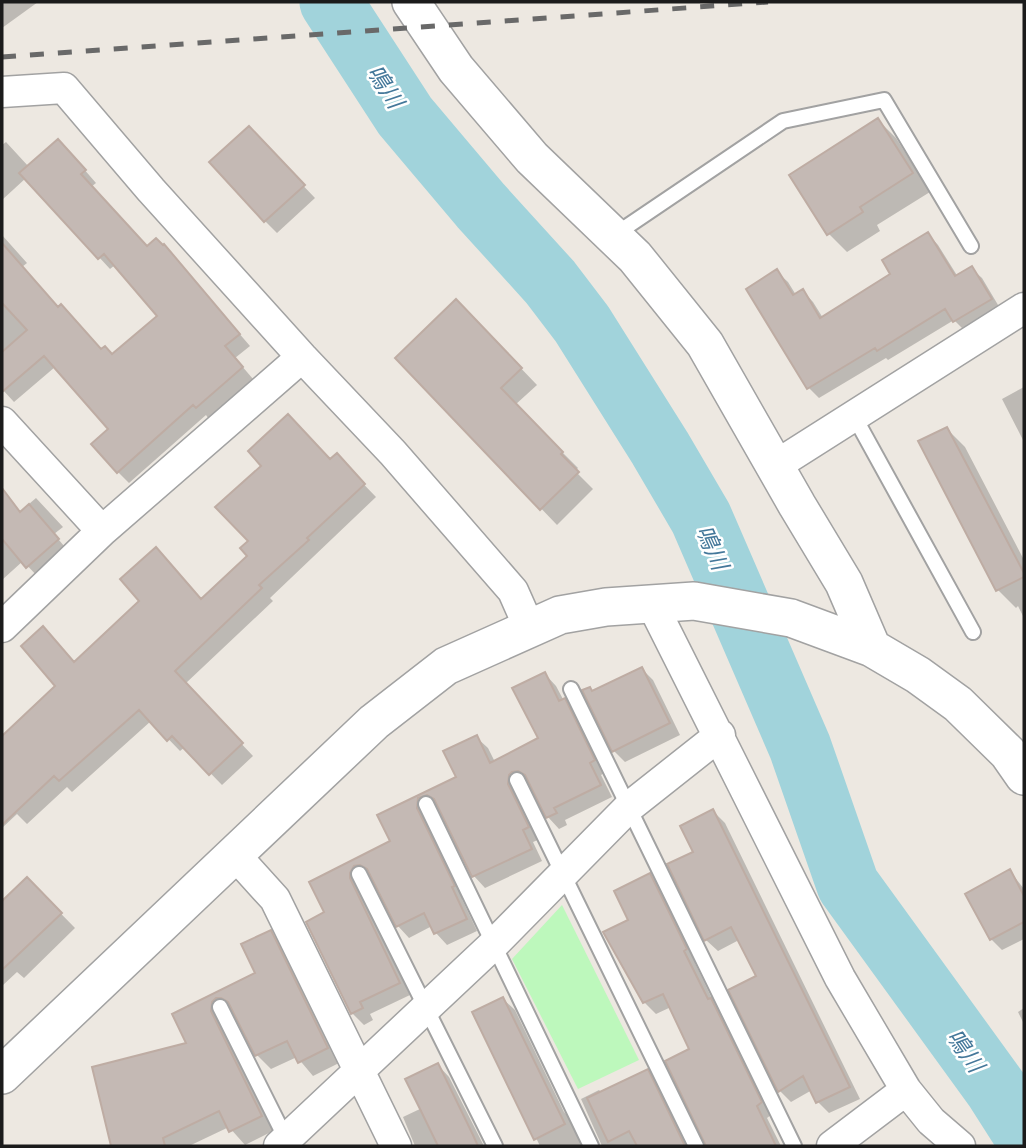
<svg xmlns="http://www.w3.org/2000/svg" width="1026" height="1148" font-family="'Noto Sans','Noto Sans JP',sans-serif">
<style>
.park{fill:#bdf8bc}
.shadow{fill:#0003}
.lines{fill:none;stroke-linecap:round;stroke-linejoin:round}
.river{stroke:#a1d3db;stroke-width:63}
.building{fill:#c4b9b4;stroke:#beaca3;stroke-width:2}
.service-casing{stroke:#a2a2a2;stroke-width:18}
.minor-casing{stroke:#a2a2a2;stroke-width:33}
.tertiary-casing{stroke:#a2a2a2;stroke-width:40}
.service{stroke:#fff;stroke-width:14}
.minor{stroke:#fff;stroke-width:30}
.tertiary{stroke:#fff;stroke-width:37}
.rail{stroke:#696969;stroke-width:5;stroke-dasharray:14 14;stroke-linecap:butt}
.labels{text-anchor:middle;dominant-baseline:central;stroke-width:5;stroke-linejoin:round;paint-order:stroke}
.water-label{font-size:23px;font-style:italic;fill:#44789a;stroke:#fff}
</style>
<rect width="100%" height="100%" fill="#ede8e1"/>
<path class="park" d="M562,905L639,1060L578,1089L512,959Z"/>
<path class="shadow" d="M2,2H38L2,28Z
M878,120L896,138L930,192L877,225L880,231L847,252L829,234Z
M249,129L315,198L277,233L265,221Z
M6,142L29,167L69,152L96,183L91,187L147,248L164,246L250,346L235,358L253,379L208,418L206,415L129,483L118,472L110,429L55,367L14,402L2,389V235L27,263L22,267L59,309L102,351L113,356L159,316L115,265L110,269L26,178L2,200V145Z
M928,234L938,245L958,277L971,268L982,278L1001,310L965,331L954,320L888,360L886,358L819,398L809,388L748,289L777,272L788,282L796,295L803,291L813,302L823,318L893,274Z
M472,317L537,385L515,405L578,468L575,471L593,489L557,525L397,358Z
M1024,387V442L1002,399Z
M947,429L965,447L1024,560V618L1018,606L1016,608L998,590Z
M331,461L348,468L376,497L270,598L273,601L185,684L253,756L222,785L185,747L180,751L151,721L72,792L67,787L27,824L17,814L2,828V739L40,703L75,664L202,600L249,556Z
M36,498L63,527L54,534L69,552L39,578L23,561L2,580V527Z
M642,669L653,680L680,735L625,762L614,751L594,693Z
M545,674L556,686L564,701L576,712L606,772L601,775L612,797L565,820L567,825L559,829L548,817L530,782L524,783L540,839L533,842L542,861L485,888L474,876L439,806L430,810L465,898L462,899L477,931L447,945L436,933L432,926L409,938L398,926L373,876L366,877L361,892L410,995L370,1014L373,1020L364,1025L352,1013L327,913L312,883L392,842L379,816L458,778L476,737L488,748L495,762L540,739Z
M713,811L725,823L860,1099L829,1113L818,1102L812,1090L791,1102L780,1091L758,977L739,940L718,951L706,940L695,852Z
M1010,871L1024,889V939L1002,950L991,939Z
M650,875L661,887L698,961L695,963L715,1005L722,1012L772,1114L767,1118L781,1146H706L691,1050L671,1007L656,1014L644,1002L630,920Z
M27,879L75,928L24,978L17,972L2,986V903Z
M270,932L285,946L341,1062L313,1076L297,1057L271,1069L257,1055L235,1011L229,1013L275,1130L245,1145L229,1127L189,1146H113L94,1068L189,1045L174,1015L257,974Z
M503,999L515,1010L564,1112L573,1121L586,1146H540L474,1012Z
M1024,1008V1024L1018,1012Z
M438,1065L449,1077L484,1146H415L403,1117L422,1108Z
M647,1071L659,1083L690,1146H602L581,1099L599,1090L602,1093Z"/>
<g class="lines">
<path class="river" d="M331,2L405,116L481,206L550,282L582,324L660,448L701,518L800,747L848,885L996,1089L1024,1133"/>
</g>
<path class="building" d="M878,118L913,173L860,207L863,212L827,235L789,175Z
M249,126L305,185L264,222L209,162Z
M58,139L86,170L81,174L147,246L156,238L163,245L164,244L240,334L225,346L243,367L196,408L193,405L117,473L91,444L108,429L44,356L2,392V352L27,330L2,303V243L58,307L61,304L101,349L105,346L112,354L157,316L104,254L98,259L19,173Z
M928,232L955,276L972,266L992,299L953,322L945,309L877,351L875,348L807,389L746,289L777,269L793,295L803,289L820,318L890,274L882,260Z
M456,299L522,368L501,388L563,452L561,454L579,472L540,510L395,358Z
M288,414L330,459L337,453L365,484L307,538L309,540L259,585L262,588L175,671L243,743L209,775L172,736L167,741L139,710L59,781L54,776L2,825V736L55,686L21,646L43,626L74,662L139,601L120,579L156,547L201,599L247,556L240,548L248,541L215,507L261,466L248,451Z
M947,427L1024,573V577L996,591L918,441Z
M2,488L20,512L29,504L59,539L26,568L2,539Z
M642,667L670,723L612,752L582,690L590,687L592,691Z
M545,672L559,701L565,698L595,760L590,763L601,785L554,808L557,813L546,818L525,775L518,771L512,772L509,775L508,784L529,827L523,830L532,849L472,877L434,799L427,795L418,798L417,808L455,886L452,887L467,919L434,934L424,913L396,927L367,869L360,865L354,866L350,873V878L400,983L360,1002L363,1008L351,1014L306,922L324,912L309,882L390,841L377,815L456,777L443,751L477,735L490,763L538,738L512,688Z
M713,809L850,1087L816,1103L803,1076L778,1092L728,990L756,976L731,927L704,941L667,864L693,852L680,826Z
M1010,869L1024,896V922L990,940L965,894Z
M650,873L687,949L684,951L708,999L711,998L762,1102L757,1106L776,1146H706L665,1061L689,1049L663,994L643,1003L603,932L628,920L614,891Z
M27,877L62,913L2,970V901Z
M271,930L328,1048L298,1063L287,1041L255,1056L228,1002L221,998H216L212,1002L211,1011L262,1116L229,1132L219,1111L163,1138L165,1146H111L92,1067L186,1043L172,1014L255,973L241,944Z
M503,997L565,1124L534,1140L472,1012Z
M438,1063L473,1135L478,1146H438L420,1109L405,1079Z
M648,1069L685,1146H637L629,1131L608,1142L587,1098Z"/>
<g class="lines">
<g class="service-casing">
<path id="service" d="M613,236L783,121L884,100L971,246
M854,416L973,632
M571,689L794,1146
M517,780L696,1146
M426,804L591,1146
M359,874L495,1146
M220,1007L287,1141"/>
</g>
<g class="minor-casing">
<path id="minor" d="M2,92L64,88L151,190L302,357L393,453L513,591L529,627
M2,422L102,531
M775,466L1024,308
M652,604L840,978L906,1090L931,1121L960,1146
M2,627L102,531L302,357
M235,855L275,899L396,1146
M279,1146L494,944L629,807L720,735
M832,1146L906,1090"/>
</g>
<g class="tertiary-casing">
<path id="tertiary" d="M411,2L456,69L532,158L635,257L705,344L797,505L844,583L872,648
M2,1075L374,722L446,666L560,615L606,607L694,601L791,618L872,648L918,675L958,704L1008,753L1024,776"/>
</g>
<use href="#service" class="service"/>
<use href="#minor" class="minor"/>
<use href="#tertiary" class="tertiary"/>
<path class="rail" d="M2,57L768,2"/>
</g>
<g class="labels">
<g class="water-label">
<text transform="translate(386 86) rotate(57)">鳴川</text>
<text transform="translate(713 547) rotate(66)">鳴川</text>
<text transform="translate(966 1050) rotate(55)">鳴川</text>
</g>
</g>
<rect width="1026" height="1148" fill="none" stroke="#1b1b1b" stroke-width="7"/>
</svg>
